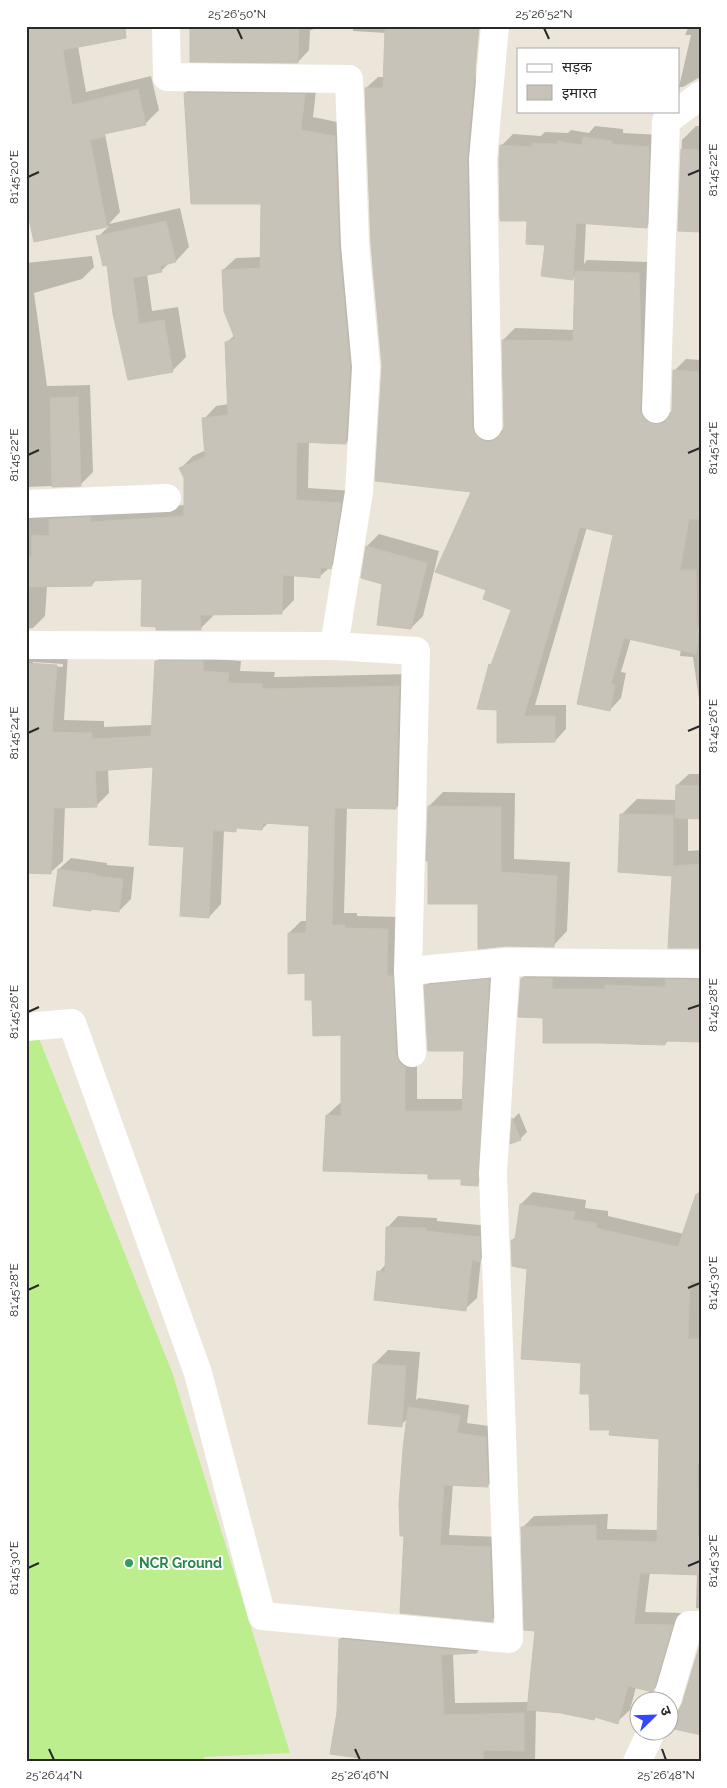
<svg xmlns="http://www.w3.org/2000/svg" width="727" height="1788" font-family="Raleway,'Noto Sans Devanagari',sans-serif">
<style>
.pitch{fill:#bcee8d}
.shadow{fill:#0003;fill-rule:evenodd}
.building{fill:#c7c3b9;stroke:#c7c2b3}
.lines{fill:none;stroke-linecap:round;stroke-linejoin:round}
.minor{stroke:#fff;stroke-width:28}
.ticks{fill:none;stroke:#292929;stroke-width:2}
.leisure-dot{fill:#2e9e5b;stroke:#fff;stroke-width:2}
.labels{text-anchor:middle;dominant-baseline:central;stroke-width:4;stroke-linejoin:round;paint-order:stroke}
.leisure-label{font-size:14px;font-weight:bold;fill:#27864d;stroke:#fff;text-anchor:start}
.neatline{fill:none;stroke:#292929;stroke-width:2}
.ticks-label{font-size:12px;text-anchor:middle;fill:#292929}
</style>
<rect width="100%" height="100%" fill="#ece6da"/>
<path class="pitch" d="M38,1036L172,1372L290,1753L204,1757L205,1762H26V1037Z"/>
<path class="shadow" d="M26,26L78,46L86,92L151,76L159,110L145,124L107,132L105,134L120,212L109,224L180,208L189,247L176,261L169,263L161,271L147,274L152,311L178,307L186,357L172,371L128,377L108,263L98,237L109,226L35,241Z
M191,26H316L312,30H310L309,50L298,62Z
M353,26H474L476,86H484L500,431L504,430L505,426L503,340L515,328L575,330L576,275L572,279L528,219L501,146L513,134L541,136L545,132L568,133L571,130L589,133L595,126L623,129V133L661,135L658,215L646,227L586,222L584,264L587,260L650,262L667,414L672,412L674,371L686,359L701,360V713L693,657L680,656L681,649L631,638L621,672L626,673L621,698L610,710L614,534L587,527L535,705H566V729L555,741L498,709L490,665L493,662L513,609L488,589L473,491L383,366L366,88L378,77H384L386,33L353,31Z
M689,26H701V79L698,78L683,87H679L691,35H685Z
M197,81L317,82L313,117L347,124L358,430L346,443L309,441L308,488L353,491L343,556L319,577L294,575V600L281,613L212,614L213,616L200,629L144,577L96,580L92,585L47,586L45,616L33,628L26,629V501L102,510L186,505L185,478L181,468L193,456L206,450L204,419L216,406L229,404L226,343L235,335L223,270L236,258L261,257L262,203L185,93Z
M696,126H701V231L679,229L682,140Z
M92,256L94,267L82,279L34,293L47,386L90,385L93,472L80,485L26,487V263Z
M379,534L439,551L423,616L411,628L384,583L367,546Z
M168,649L215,659L241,661L240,671L275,672L274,677L411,674L408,795L396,808L347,807L344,913H357V916L400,917L417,1054V1099H463L465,1050L426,986L438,973L501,967L490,1172L477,1184L462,1178L429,1173L327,1115L340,1103H342L343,1033L313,998L306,972L289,933L301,921H308L310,825L269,822L262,829L238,827L235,831L224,830L221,904L209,917L186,846L154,765L108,769L109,793L96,806H65L63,861L50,873L26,872V660L35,651L68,653L64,720L104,721V727L152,725L156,662ZM33,662L63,664V667L33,665Z
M689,774H701V817H688V851L701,850V947L673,875L621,815L637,799L677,800V785Z
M443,792L515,793L514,859L570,862L567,931L553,946L479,903L430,860L429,806Z
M71,858L107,863V865L134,867L131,899L119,911L93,908L91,910L59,869Z
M537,963L701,964V1041L669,1040L665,1044L545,1017L522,978Z
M519,1113L527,1132L520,1139L512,1142L513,1119Z
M701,1185V1609L696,1608L697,1573L650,1572L645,1612L684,1613L665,1678L653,1690L636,1687L630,1710L617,1722L597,1716L594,1719L561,1712L536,1709L535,1762H397L338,1713L340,1639L352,1627L489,1640L477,1652L453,1654L455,1703L529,1702L537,1630L522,1528L534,1516L608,1514L607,1529L658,1530L660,1438L611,1428L590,1392L582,1361L512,1240L517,1236L521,1204L533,1192L586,1200L585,1208L608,1211V1216L684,1234Z
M398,1216L437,1218V1221L490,1226L491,1249L481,1259L477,1298L465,1309L379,1272L386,1264L387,1228Z
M388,1350L420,1352L416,1400L419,1398L469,1405L467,1423L496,1427L498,1475L488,1485L453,1484L449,1535L500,1537L502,1610L492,1620L405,1535L407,1419L401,1425L374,1364Z
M664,1758L682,1762H660Z"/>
<path class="building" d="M26,26H125L126,38L63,50L72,105L138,89L146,125L104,134V137L90,140L107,227L34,242L26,205Z
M190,26H299L298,63L190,62Z
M411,26H479L467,159L472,426L475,434L481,440L489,442L496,439L502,433L504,426L502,340L573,341L575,271L639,273L642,368L640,408L642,416L647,422L656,425L664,423L669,417L672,410L673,370L701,372V519H689L680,570H696L697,629H699L696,654L624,638L611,684L615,685L610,711L577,704L613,535L580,527L524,716H555V742L497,743V710L477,709L489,664L491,665L511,610L483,599L486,590L435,572L471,492L375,481L382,366L371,244L365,88H383L385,28L411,29Z
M184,93L305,94L301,130L335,136L339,246L350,367L346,444L297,442L296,500L341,503L331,569L321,567L320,578L283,575L282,614L200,615L201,630H156V627L141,626L142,579L92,581V586L26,587V557H32V535L49,536V519L90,517V522L184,516V478L179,468L205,457L202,418L228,415L225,342L235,339L224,311L222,270L260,268L261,204H191Z
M583,137L612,141V144L649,147L647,228L576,223L573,280L541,276L545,245L526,244L527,221H500L499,160L500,145L532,147V143L558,144V141L582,145Z
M681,149L701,150V232L678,231Z
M166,221L176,262L160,266L162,272L133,278L139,324L164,320L173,372L128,380L113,314L107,265L103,266L96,236Z
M78,397L81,486L52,487L50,398Z
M366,546L427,563L411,629L377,625L382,584L361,578Z
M155,661H203V671L229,673L228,683L263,684L262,689L399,686L396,809L335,808L332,925H345V928L388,929L387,976H393L396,1054L399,1062L405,1067V1111H462L464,1051H428L424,985L489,979L478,1186L461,1185V1179H428V1174L323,1171L326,1115L341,1116V1035L313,1036L312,1000H305V973L288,974V933H306L309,826L263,823L262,830L236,828V832L213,830L209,918L180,916L184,847L149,845L153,767L95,771L97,807L54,808L51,874L26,873V663L57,665L52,732L92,733V739L151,736Z
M676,785L701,786V819L675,818Z
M428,806L501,807V872L557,876L554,947L506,946L478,949V904H428V861H426Z
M620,814L673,815V866L701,864V948H668L672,876L618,872Z
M58,869L96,874V876L123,879L119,912L91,909V911L53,906Z
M521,978H552V989H605V985L665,987L666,979L701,980V1042L665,1041V1045L600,1043H543V1018L518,1017Z
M512,1118L521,1140L510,1144Z
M696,1194L701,1195V1283L690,1281L688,1339H701V1462L697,1464L698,1537H701V1575L640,1573L634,1624L673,1625L653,1692L628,1686L618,1724L595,1717L594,1720L561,1713L527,1710L535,1631L524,1630L521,1527L596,1525V1540L657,1542L659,1439L609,1435L610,1430H590L589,1394H580L581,1363L521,1359L527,1269L512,1266L511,1240H515L520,1204L575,1212L573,1220L597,1223L596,1228L678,1247Z
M386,1227L426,1228V1231L480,1237V1262L472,1260L466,1311L374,1300L377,1271L385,1272Z
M373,1364L406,1366L402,1427L368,1424Z
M408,1407L460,1415L457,1433L486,1437L488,1487L444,1485L440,1545L490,1547L493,1622L400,1613L404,1536H400L399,1504L403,1449Z
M339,1639L477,1652V1653L441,1655L444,1715L524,1713V1751L483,1750V1762H388L330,1754L337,1712Z
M701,1641V1735L670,1728L671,1715L678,1711L682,1704Z"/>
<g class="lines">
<path class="minor" d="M166,26L167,77L349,79L355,245L366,367L359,492L334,646
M656,409L666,121L701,95
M488,426L483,159L495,26
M26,504L167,498
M26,645L334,646L416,651L408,971L412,1053
M408,971L506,962L701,964
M26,1027L72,1023L198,1373L262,1616L509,1639L493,1173L506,962
M667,1700L689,1625H701
M637,1762L652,1730"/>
</g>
<path class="ticks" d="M237,28L242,39M544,28L549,39M688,175L700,170M28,177L39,172M688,453L700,448M28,455L39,450M688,731L700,726M28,733L39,728M688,1009L700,1005M28,1012L39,1007M688,1288L700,1283M28,1290L39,1285M688,1566L700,1561M28,1568L39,1563M49,1749L54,1760M355,1749L360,1760M662,1749L666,1760"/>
<circle class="leisure-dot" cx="129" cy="1563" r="5"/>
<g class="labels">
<g class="leisure-label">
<text x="139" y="1563">NCR Ground</text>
</g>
</g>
<rect width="727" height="1788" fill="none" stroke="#ffffff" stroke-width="55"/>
<rect x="517" y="48" width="162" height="65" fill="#ffffff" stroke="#a9a9a9"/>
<rect x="527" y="64" width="25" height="8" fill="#ffffff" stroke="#a9a9a9"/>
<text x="562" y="72" font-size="15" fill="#292929">सड़क</text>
<rect x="527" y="85" width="25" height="15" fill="#c7c3b9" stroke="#a9a9a9"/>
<text x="562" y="98" font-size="15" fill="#292929">इमारत</text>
<g transform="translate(654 1716) rotate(67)"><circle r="24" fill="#ffffff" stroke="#a9a9a9"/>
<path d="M0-4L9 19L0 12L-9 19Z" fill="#3446ff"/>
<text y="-8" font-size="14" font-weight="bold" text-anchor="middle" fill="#292929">उ</text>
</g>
<rect x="28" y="28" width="672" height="1732" class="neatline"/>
<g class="ticks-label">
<text x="237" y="18">25°26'50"N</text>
<text x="544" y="18">25°26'52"N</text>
<text transform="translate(713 170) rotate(-90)" y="4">81°45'22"E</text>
<text transform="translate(14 177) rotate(-90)" y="4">81°45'20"E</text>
<text transform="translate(713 448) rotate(-90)" y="4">81°45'24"E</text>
<text transform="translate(14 455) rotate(-90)" y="4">81°45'22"E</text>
<text transform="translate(713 726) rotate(-90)" y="4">81°45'26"E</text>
<text transform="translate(14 733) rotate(-90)" y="4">81°45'24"E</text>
<text transform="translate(713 1005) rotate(-90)" y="4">81°45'28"E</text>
<text transform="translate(14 1012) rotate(-90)" y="4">81°45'26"E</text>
<text transform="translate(713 1283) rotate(-90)" y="4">81°45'30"E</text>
<text transform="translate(14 1290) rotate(-90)" y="4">81°45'28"E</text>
<text transform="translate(713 1561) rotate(-90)" y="4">81°45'32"E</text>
<text transform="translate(14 1568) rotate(-90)" y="4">81°45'30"E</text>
<text x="54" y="1779">25°26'44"N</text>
<text x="360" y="1779">25°26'46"N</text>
<text x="666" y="1779">25°26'48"N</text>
</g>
</svg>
